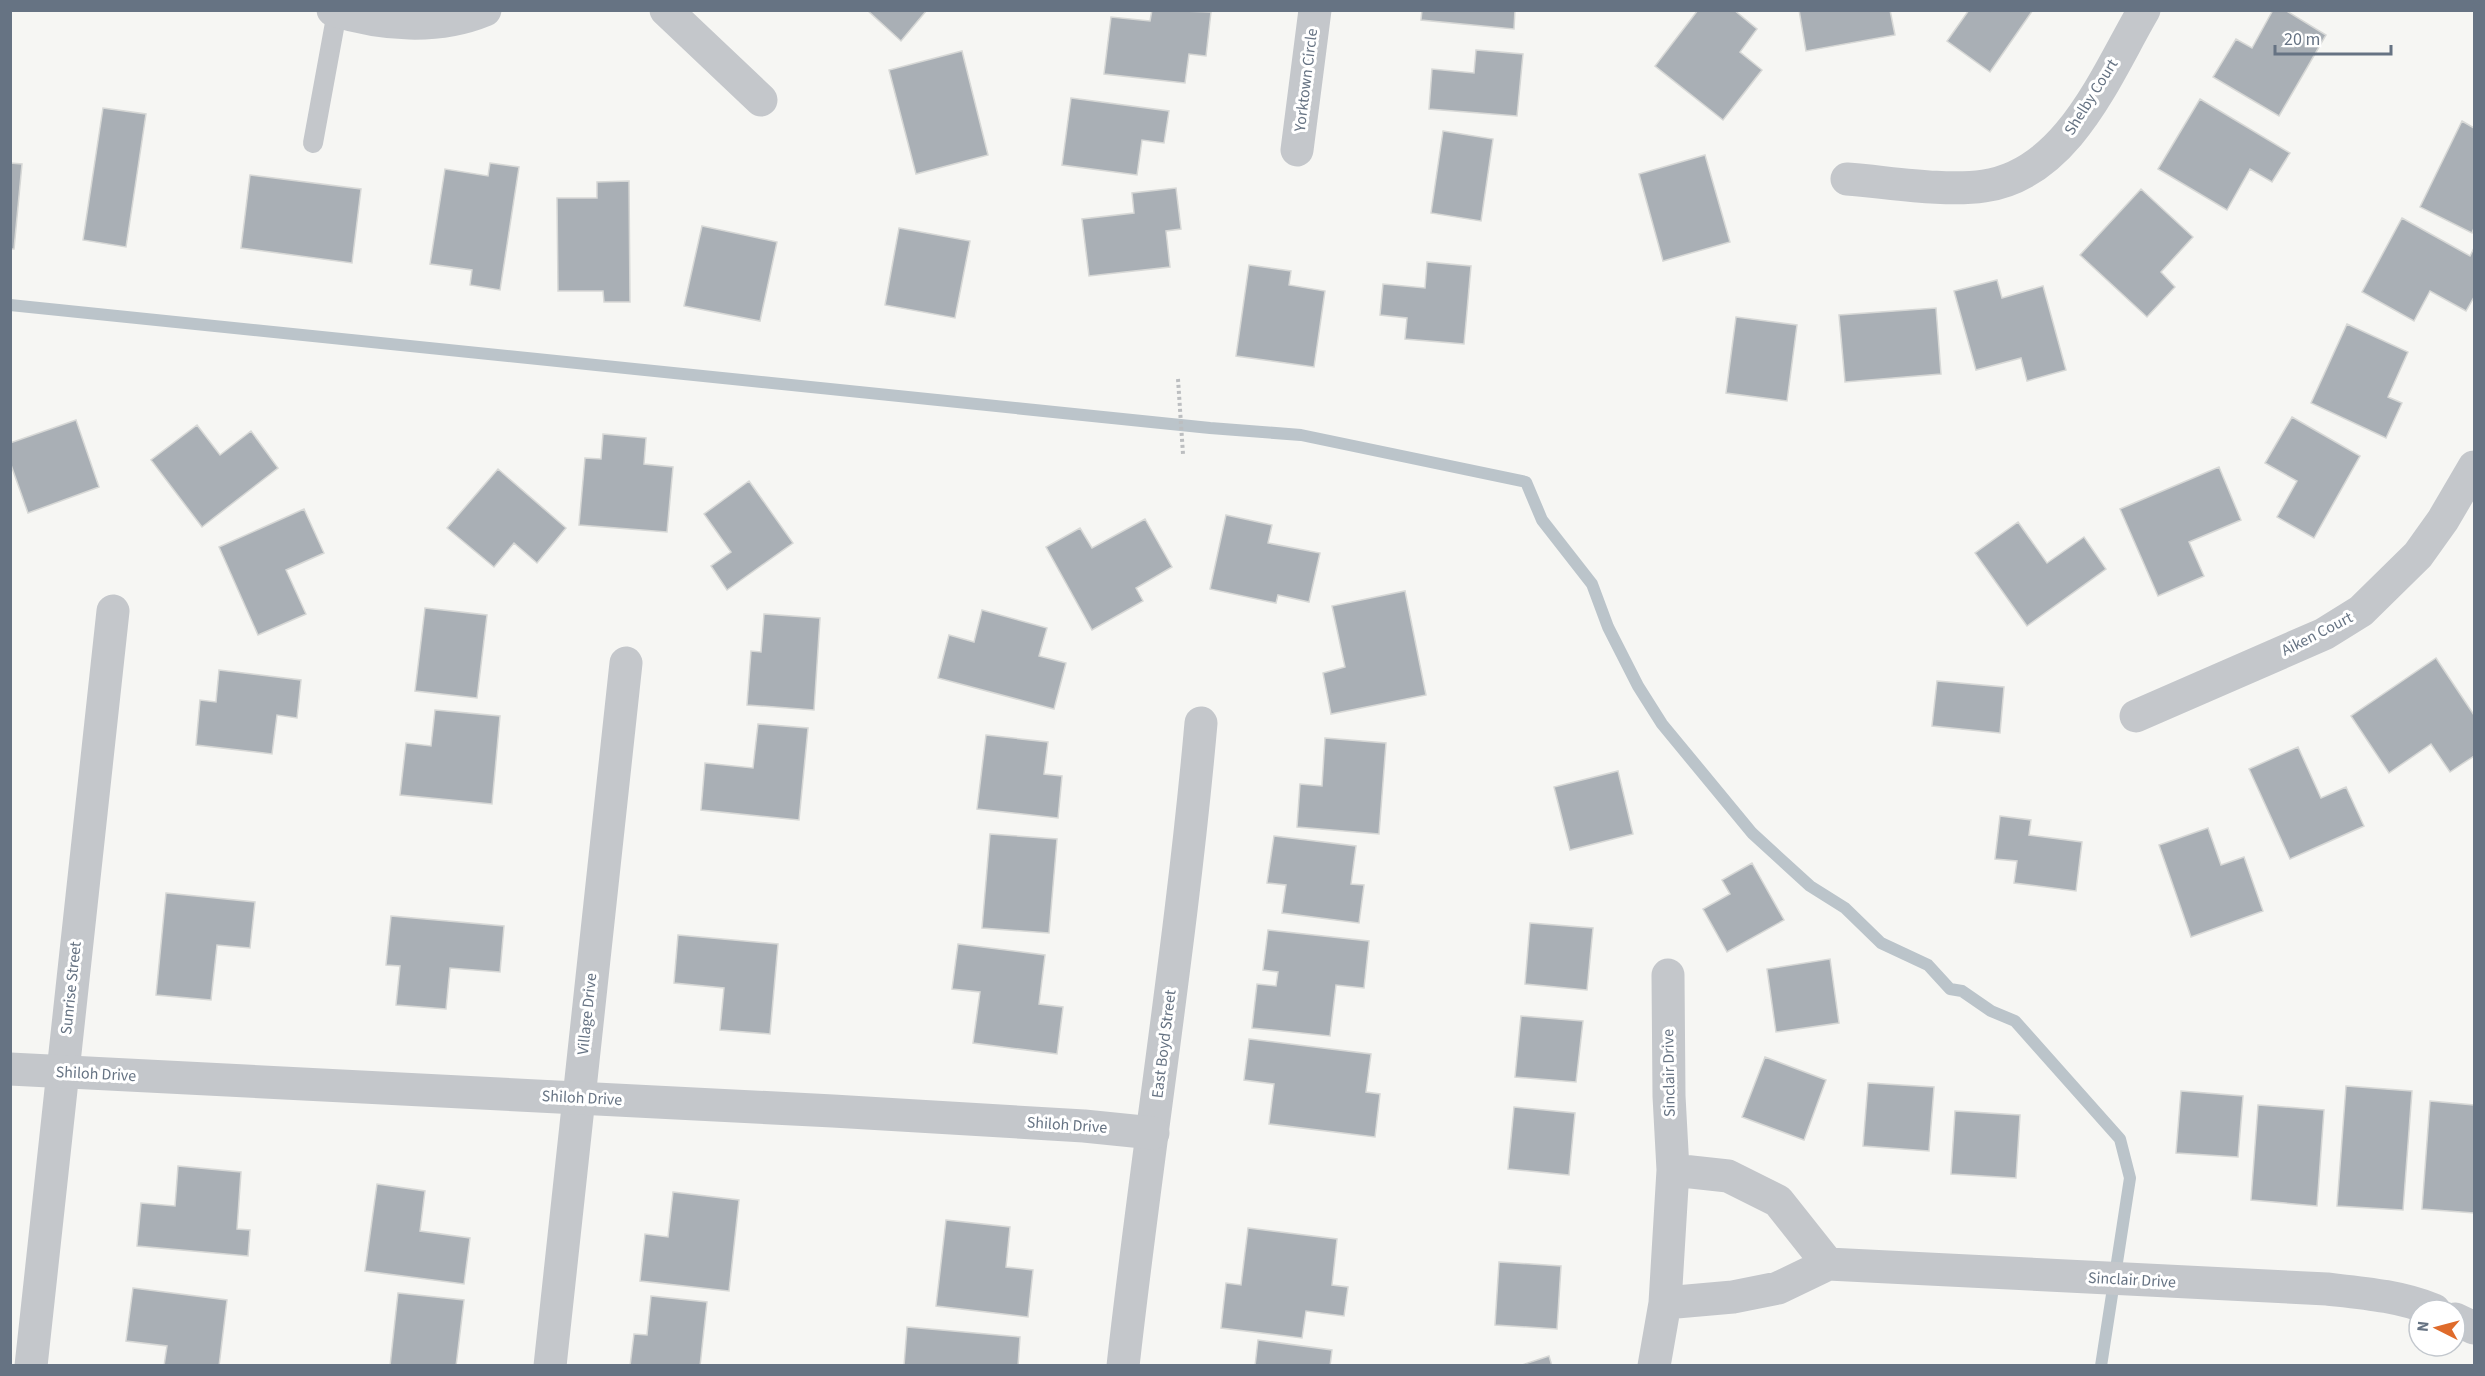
<svg xmlns="http://www.w3.org/2000/svg" width="2485" height="1376" font-family="'Source Sans 3',sans-serif">
<style>
.lines{fill:none;stroke-linecap:round;stroke-linejoin:round}
.stream{stroke:#bbc4ca;stroke-width:12}
.building{fill:#a9afb5;stroke:#d7d8d6;stroke-width:1.5}
.path{stroke:#bcbec0;stroke-width:4;stroke-dasharray:3 3;stroke-linecap:butt}
.service{stroke:#c4c7cb;stroke-width:20}
.minor{stroke:#c4c7cb;stroke-width:33}
.tertiary{stroke:#c4c7cb;stroke-width:33}
.labels{text-anchor:middle;dominant-baseline:central;stroke-width:6;stroke-linejoin:round;paint-order:stroke}
.street-label{font-size:16px;fill:#667383;stroke:#fff}
</style>
<rect width="100%" height="100%" fill="#f6f6f3"/>
<g class="lines">
<path class="stream" d="M10,305L1210,428L1301,435L1526,482L1542,520L1592,584L1608,627L1638,686L1662,724L1752,833L1810,886L1845,908L1881,943L1928,965L1950,989L1962,991L1991,1011L2015,1021L2120,1139L2130,1178L2101,1366"/>
</g>
<path class="building" d="M867,10H927L901,41Z
M1152,10L1211,12L1206,56L1189,54L1185,83L1104,74L1111,17L1150,21Z
M1422,10H1515L1514,29L1421,20Z
M1698,10H1734L1757,29L1740,52L1762,70L1723,120L1655,66Z
M1799,10H1890L1895,35L1806,51Z
M1969,10H2033L1990,72L1947,41Z
M2273,10H2285L2326,35L2279,116L2213,77L2236,39L2252,48Z
M1476,50L1523,54L1517,116L1429,109L1432,69L1474,73Z
M962,51L988,155L916,174L889,70Z
M1071,98L1169,111L1164,143L1142,140L1137,175L1062,165Z
M2200,99L2290,153L2272,182L2250,169L2227,210L2158,169Z
M103,108L146,114L126,247L83,240Z
M2462,121L2474,128V228L2472,233L2420,207Z
M1443,131L1493,139L1481,221L1431,213Z
M1705,155L1730,242L1663,261L1639,174Z
M10,163L22,164L14,249H10Z
M490,163L519,167L500,290L470,285L472,270L430,264L445,169L488,176Z
M250,175L361,189L352,263L241,248Z
M629,181L630,302H604L603,291H558L557,198H597V182Z
M1176,188L1181,229L1166,231L1170,267L1089,276L1082,219L1134,213L1132,193Z
M2141,189L2193,237L2161,272L2175,287L2147,317L2080,255Z
M2402,218L2470,256L2474,248V297L2466,311L2430,291L2414,321L2362,292Z
M702,226L777,242L760,321L684,306Z
M899,228L970,241L955,318L885,305Z
M1427,262L1471,266L1464,344L1405,339L1407,318L1380,315L1383,284L1425,288Z
M1249,265L1291,271L1289,285L1325,291L1314,367L1236,356Z
M1997,280L2002,298L2043,286L2066,370L2027,381L2021,358L1976,370L1954,291Z
M1936,308L1941,374L1845,382L1839,315Z
M1736,317L1797,325L1787,401L1726,393Z
M2347,324L2408,352L2388,397L2402,403L2386,438L2311,403Z
M2292,417L2360,456L2314,538L2277,517L2297,481L2265,463Z
M76,420L99,487L28,513L10,462V443Z
M197,425L220,455L251,431L278,468L202,527L151,460Z
M603,434L646,438L644,464L673,467L667,532L579,525L585,458L601,459Z
M2219,467L2241,520L2189,542L2204,576L2158,596L2120,509Z
M498,469L566,528L537,563L514,543L494,567L447,528Z
M749,481L793,543L727,590L711,566L731,552L704,514Z
M304,509L324,553L286,570L306,614L258,635L219,547Z
M1226,515L1272,525L1268,543L1320,553L1309,602L1278,595L1276,603L1210,589Z
M1145,519L1172,567L1136,588L1143,601L1092,630L1046,547L1080,528L1092,548Z
M2018,522L2047,563L2084,537L2106,569L2027,626L1975,553Z
M1405,591L1426,695L1331,714L1323,673L1345,667L1332,606Z
M425,608L487,615L477,698L415,691Z
M982,610L1047,628L1039,656L1066,663L1054,709L938,678L949,635L974,642Z
M764,614L820,618L814,710L747,705L751,651L761,652Z
M2436,658L2474,715V756L2450,772L2431,744L2389,773L2351,716Z
M219,670L301,680L297,718L277,715L272,754L196,745L200,700L216,702Z
M1937,681L2004,687L2000,733L1932,726Z
M435,710L500,716L492,804L400,795L406,743L431,746Z
M758,724L808,728L799,820L701,810L705,763L753,768Z
M986,735L1048,742L1044,774L1062,776L1058,818L977,809Z
M1325,738L1386,743L1379,834L1297,827L1300,784L1322,786Z
M2298,747L2321,798L2346,787L2364,826L2290,859L2249,769Z
M1618,771L1633,834L1570,850L1554,787Z
M2000,816L2031,820L2029,835L2082,842L2076,891L2014,883L2017,861L1995,859Z
M2208,828L2221,865L2244,857L2263,911L2191,937L2159,845Z
M990,834L1057,839L1049,933L982,928Z
M1274,836L1356,846L1351,884L1364,885L1359,923L1282,913L1286,885L1267,883Z
M1752,863L1784,920L1727,952L1703,909L1730,894L1722,880Z
M166,893L255,902L250,948L217,945L211,1000L156,995Z
M391,916L504,926L500,972L450,968L446,1009L396,1005L400,966L386,965Z
M1530,923L1593,928L1587,990L1525,984Z
M1268,930L1369,941L1364,988L1336,985L1330,1036L1252,1028L1257,984L1276,986L1278,972L1263,970Z
M678,935L778,944L770,1034L720,1030L724,988L674,983Z
M958,944L1045,955L1039,1004L1063,1007L1057,1054L973,1043L980,992L952,989Z
M1830,959L1839,1023L1776,1032L1767,969Z
M1521,1016L1583,1021L1576,1082L1515,1077Z
M1249,1039L1371,1054L1366,1092L1380,1094L1375,1137L1269,1124L1274,1084L1244,1080Z
M1765,1057L1826,1080L1804,1140L1742,1117Z
M1868,1083L1934,1087L1929,1151L1863,1146Z
M2346,1086L2412,1091L2403,1210L2337,1206Z
M2181,1091L2243,1096L2238,1157L2176,1153Z
M2430,1101L2474,1105V1213L2422,1209Z
M2258,1105L2324,1110L2317,1206L2251,1200Z
M1514,1107L1575,1113L1569,1175L1508,1169Z
M1955,1111L2020,1115L2016,1178L1951,1174Z
M178,1166L241,1172L237,1229L250,1230L248,1256L137,1246L141,1203L175,1206Z
M377,1184L425,1191L420,1231L470,1238L464,1284L365,1271Z
M673,1192L739,1200L729,1291L640,1281L645,1234L668,1237Z
M946,1220L1010,1227L1006,1267L1033,1270L1028,1317L936,1306Z
M1248,1228L1337,1239L1332,1285L1348,1287L1344,1316L1306,1311L1302,1338L1221,1328L1226,1283L1241,1285Z
M1499,1262L1561,1266L1557,1329L1495,1325Z
M133,1288L227,1300L219,1366H164L167,1346L126,1341Z
M398,1293L464,1300L456,1366H390Z
M651,1296L707,1302L700,1366H630L634,1334L647,1335Z
M907,1327L1020,1337L1018,1366H904Z
M1258,1340L1332,1350L1330,1366H1255Z
M1549,1356L1552,1366H1519Z"/>
<g class="lines">
<path class="path" d="M1178,379L1183,454"/>
<path class="service" d="M313,143L337,12"/>
<path class="minor" d="M333,10C382,25 437,30 485,10
M666,10L761,100
M1297,150L1315,10
M1847,179C1888,182 1945,192 1984,186C2068,174 2106,75 2144,10
M2136,716L2324,634L2361,611L2418,555L2443,520L2474,467
M1668,975L1669,1096L1673,1170L1728,1176L1778,1201L1828,1264
M1665,1303L1673,1170
M2455,1319L2474,1328
M31,1366L113,611
M550,1366L626,663
M1123,1366C1147,1151 1182,938 1201,723
M1654,1366L1665,1303L1733,1297L1778,1288L1828,1264L2327,1289C2363,1293 2400,1296 2434,1310"/>
<path class="tertiary" d="M10,1069L833,1111L1084,1126L1153,1133"/>
</g>
<g class="labels">
<g class="street-label">
<text transform="translate(1306 80) rotate(-83)">Yorktown Circle</text>
<text transform="translate(2091 97) rotate(-58)">Shelby Court</text>
<text transform="translate(2317 634) rotate(-27)">Aiken Court</text>
<text transform="translate(71 988) rotate(-84)">Sunrise Street</text>
<text transform="translate(587 1014) rotate(-84)">Village Drive</text>
<text transform="translate(1164 1044) rotate(-83)">East Boyd Street</text>
<text transform="translate(1669 1073) rotate(-91)">Sinclair Drive</text>
<text transform="translate(96 1074) rotate(3)">Shiloh Drive</text>
<text transform="translate(582 1098) rotate(3)">Shiloh Drive</text>
<text transform="translate(1067 1125) rotate(4)">Shiloh Drive</text>
<text transform="translate(2132 1280) rotate(3)">Sinclair Drive</text>
</g>
</g>
<rect width="2485" height="1376" fill="none" stroke="#667383" stroke-width="24"/>
<g transform="translate(2437 1328) rotate(276)"><circle r="28" fill="#ffffff" stroke="#c2c7cd" stroke-width="1.5"/>
<path d="M0-4.5L10 22L0 15L-10 22Z" fill="#df6b2b"/>
<text y="-9" font-size="16" font-weight="bold" text-anchor="middle" fill="#667383">N</text>
</g>
<path d="M2275 45v9h116v-9" fill="none" stroke="#667383" stroke-width="3"/>
<text x="2284" y="45" font-size="18" fill="#667383" stroke="#ffffff" stroke-width="4.5" paint-order="stroke">20 m</text>
</svg>
